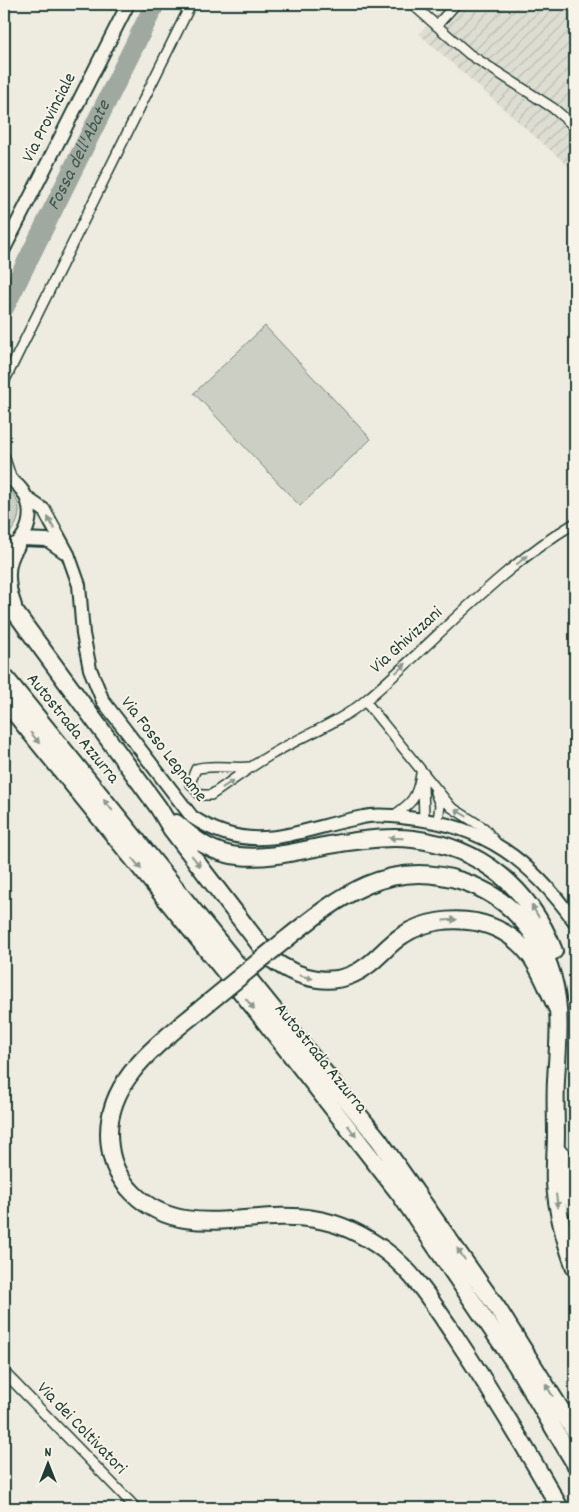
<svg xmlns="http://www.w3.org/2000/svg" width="579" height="1512" font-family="Dekko,sans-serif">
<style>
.industrial{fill:url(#industrial-furrows)}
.grass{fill:url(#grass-tufts);stroke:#76867c}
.garden{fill:#cccfc4;stroke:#76867c}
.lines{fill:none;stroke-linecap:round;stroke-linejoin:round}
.river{stroke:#9fa99f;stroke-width:20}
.street-casing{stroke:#1f3d34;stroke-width:12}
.secondary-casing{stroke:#1f3d34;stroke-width:16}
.highway-casing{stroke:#1f3d34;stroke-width:20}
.street{stroke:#f7f3e8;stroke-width:9}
.secondary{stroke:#f7f3e8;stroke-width:12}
.highway{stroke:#f7f3e8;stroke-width:16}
.highway-bridge-casing{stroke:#1f3d34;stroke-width:20;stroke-linecap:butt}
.highway-bridge{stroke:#f7f3e8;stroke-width:16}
.oneway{fill:#8b988e}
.labels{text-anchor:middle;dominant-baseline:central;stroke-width:4;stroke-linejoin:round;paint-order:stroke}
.street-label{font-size:18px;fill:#1f3d34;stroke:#f7f3e8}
.water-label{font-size:19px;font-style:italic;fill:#3f584f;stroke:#f7f3e8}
</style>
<defs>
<pattern id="industrial-furrows" width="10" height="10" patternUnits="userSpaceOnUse" patternTransform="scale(1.25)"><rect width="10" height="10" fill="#ddddd2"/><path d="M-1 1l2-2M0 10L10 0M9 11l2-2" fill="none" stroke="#bdbfb5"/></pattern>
<pattern id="grass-tufts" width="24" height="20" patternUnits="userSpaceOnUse" patternTransform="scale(1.25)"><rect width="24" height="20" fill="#cccfc4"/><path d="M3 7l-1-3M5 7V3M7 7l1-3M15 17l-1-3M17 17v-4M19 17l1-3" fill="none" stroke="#afb3a9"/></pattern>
</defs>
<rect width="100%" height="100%" fill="#eeece1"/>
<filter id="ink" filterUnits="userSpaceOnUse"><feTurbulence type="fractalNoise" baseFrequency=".02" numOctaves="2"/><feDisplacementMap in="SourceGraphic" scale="10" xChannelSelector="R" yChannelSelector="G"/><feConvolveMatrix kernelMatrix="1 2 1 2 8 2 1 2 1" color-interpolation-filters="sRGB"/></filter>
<g filter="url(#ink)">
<path class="industrial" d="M446,4H575V172L419,34Z"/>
<path class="grass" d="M4,487C26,499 22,525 4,538Z"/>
<path class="garden" d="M265,326L371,439L300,506L194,393Z"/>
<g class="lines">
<path class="river" id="s1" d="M4,308L155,4"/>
<g class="street-casing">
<path id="street" d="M412,4L469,54L553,108L575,127
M437,25L456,4
M4,382L191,4
M4,456L12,480
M365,701L451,807L484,828L497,844
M250,767C233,769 210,764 196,769L190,783L200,795H211C232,781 252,765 274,753C304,735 339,723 366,700C436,641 496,570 575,523
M423,785L424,819
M435,792L440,805L438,821
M393,816C412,803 417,798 421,774
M4,1372L136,1508"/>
</g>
<g class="secondary-casing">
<path id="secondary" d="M4,249L128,4
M4,476C37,491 38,532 8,551
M28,499L44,510L68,554L79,585L83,634L90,669L103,701L192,817C253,858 298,829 363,817C377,814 394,816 408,818C485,825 531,861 575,922
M22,539L47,540L66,553"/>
</g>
<g class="highway-casing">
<path id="highway" d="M4,597L158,807L172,830L270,958C299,980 337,990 368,965C380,956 390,943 403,935C424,921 451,918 476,922C496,926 515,937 528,953C541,969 548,991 558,1010
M13,606C6,587 3,564 16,546
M4,676L379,1140L498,1309L575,1432
M4,700L255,1009L399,1193L516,1365L575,1464
M176,823C195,840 213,854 239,856C272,860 308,848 341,843C364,840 389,836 413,839C480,847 530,888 554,951
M285,940C339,897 388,857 462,881C519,900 554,950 558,1009C560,1033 557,1057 556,1081C555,1099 556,1116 556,1134C556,1151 554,1167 555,1183C557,1213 565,1241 575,1268
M197,1012C154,1047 101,1085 110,1147C112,1164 120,1180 133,1193C183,1243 253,1208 314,1219C339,1223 364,1235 384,1250C414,1272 434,1305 455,1336C492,1392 527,1450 560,1508
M561,1154L575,1208"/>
</g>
<use href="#street" class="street"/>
<use href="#secondary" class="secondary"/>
<use href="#highway" class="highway"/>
<g class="highway-bridge-casing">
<path id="highway-bridge" d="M197,1012L285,940"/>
</g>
<use href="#highway-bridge" class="highway-bridge"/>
</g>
<defs><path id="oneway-solid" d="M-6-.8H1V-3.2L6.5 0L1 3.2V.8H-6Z" transform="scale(1.25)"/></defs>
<g class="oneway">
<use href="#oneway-solid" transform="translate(51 523) rotate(-118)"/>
<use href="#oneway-solid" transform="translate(522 560) rotate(-40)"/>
<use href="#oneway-solid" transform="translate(401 668) rotate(-42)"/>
<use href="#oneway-solid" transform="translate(35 738) rotate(51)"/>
<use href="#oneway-solid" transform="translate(228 784) rotate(-34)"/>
<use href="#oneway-solid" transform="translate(108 805) rotate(-129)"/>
<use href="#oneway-solid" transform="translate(461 813) rotate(-149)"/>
<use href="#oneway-solid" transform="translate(396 838) rotate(-179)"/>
<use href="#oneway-solid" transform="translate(196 861) rotate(52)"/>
<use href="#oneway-solid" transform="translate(137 864) rotate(51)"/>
<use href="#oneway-solid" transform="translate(535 911) rotate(-122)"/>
<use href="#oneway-solid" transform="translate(450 920) rotate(-3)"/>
<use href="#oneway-solid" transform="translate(306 977) rotate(14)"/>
<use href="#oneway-solid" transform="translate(250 1004) rotate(51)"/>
<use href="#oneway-solid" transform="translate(352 1131) rotate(53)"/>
<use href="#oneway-solid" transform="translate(557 1201) rotate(82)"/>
<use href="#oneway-solid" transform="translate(461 1254) rotate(-124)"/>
<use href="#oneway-solid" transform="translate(549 1390) rotate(-122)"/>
</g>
</g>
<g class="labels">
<g class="street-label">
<text transform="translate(50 118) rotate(-63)">Via Provinciale</text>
<text transform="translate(407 641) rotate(-42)">Via Ghivizzani</text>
<text transform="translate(72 729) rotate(51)">Autostrada Azzurra</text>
<text transform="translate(163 750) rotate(52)">Via Fosso Legname</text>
<text transform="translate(320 1059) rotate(51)">Autostrada Azzurra</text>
<text transform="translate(81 1429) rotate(46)">Via dei Coltivatori</text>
</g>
<g class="water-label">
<text stroke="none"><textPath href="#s1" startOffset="170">Fossa dell'Abate</textPath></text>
</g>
</g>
<rect width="579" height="1512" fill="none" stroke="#f7f3e8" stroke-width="20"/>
<rect x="10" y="10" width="559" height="1492" fill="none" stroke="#1f3d34" stroke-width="2" filter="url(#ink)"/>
<g transform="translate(48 1464)" stroke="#f7f3e8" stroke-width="4" paint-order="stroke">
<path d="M0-4L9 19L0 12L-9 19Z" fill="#1f3d34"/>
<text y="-8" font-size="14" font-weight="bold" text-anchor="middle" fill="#1f3d34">N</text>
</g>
</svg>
